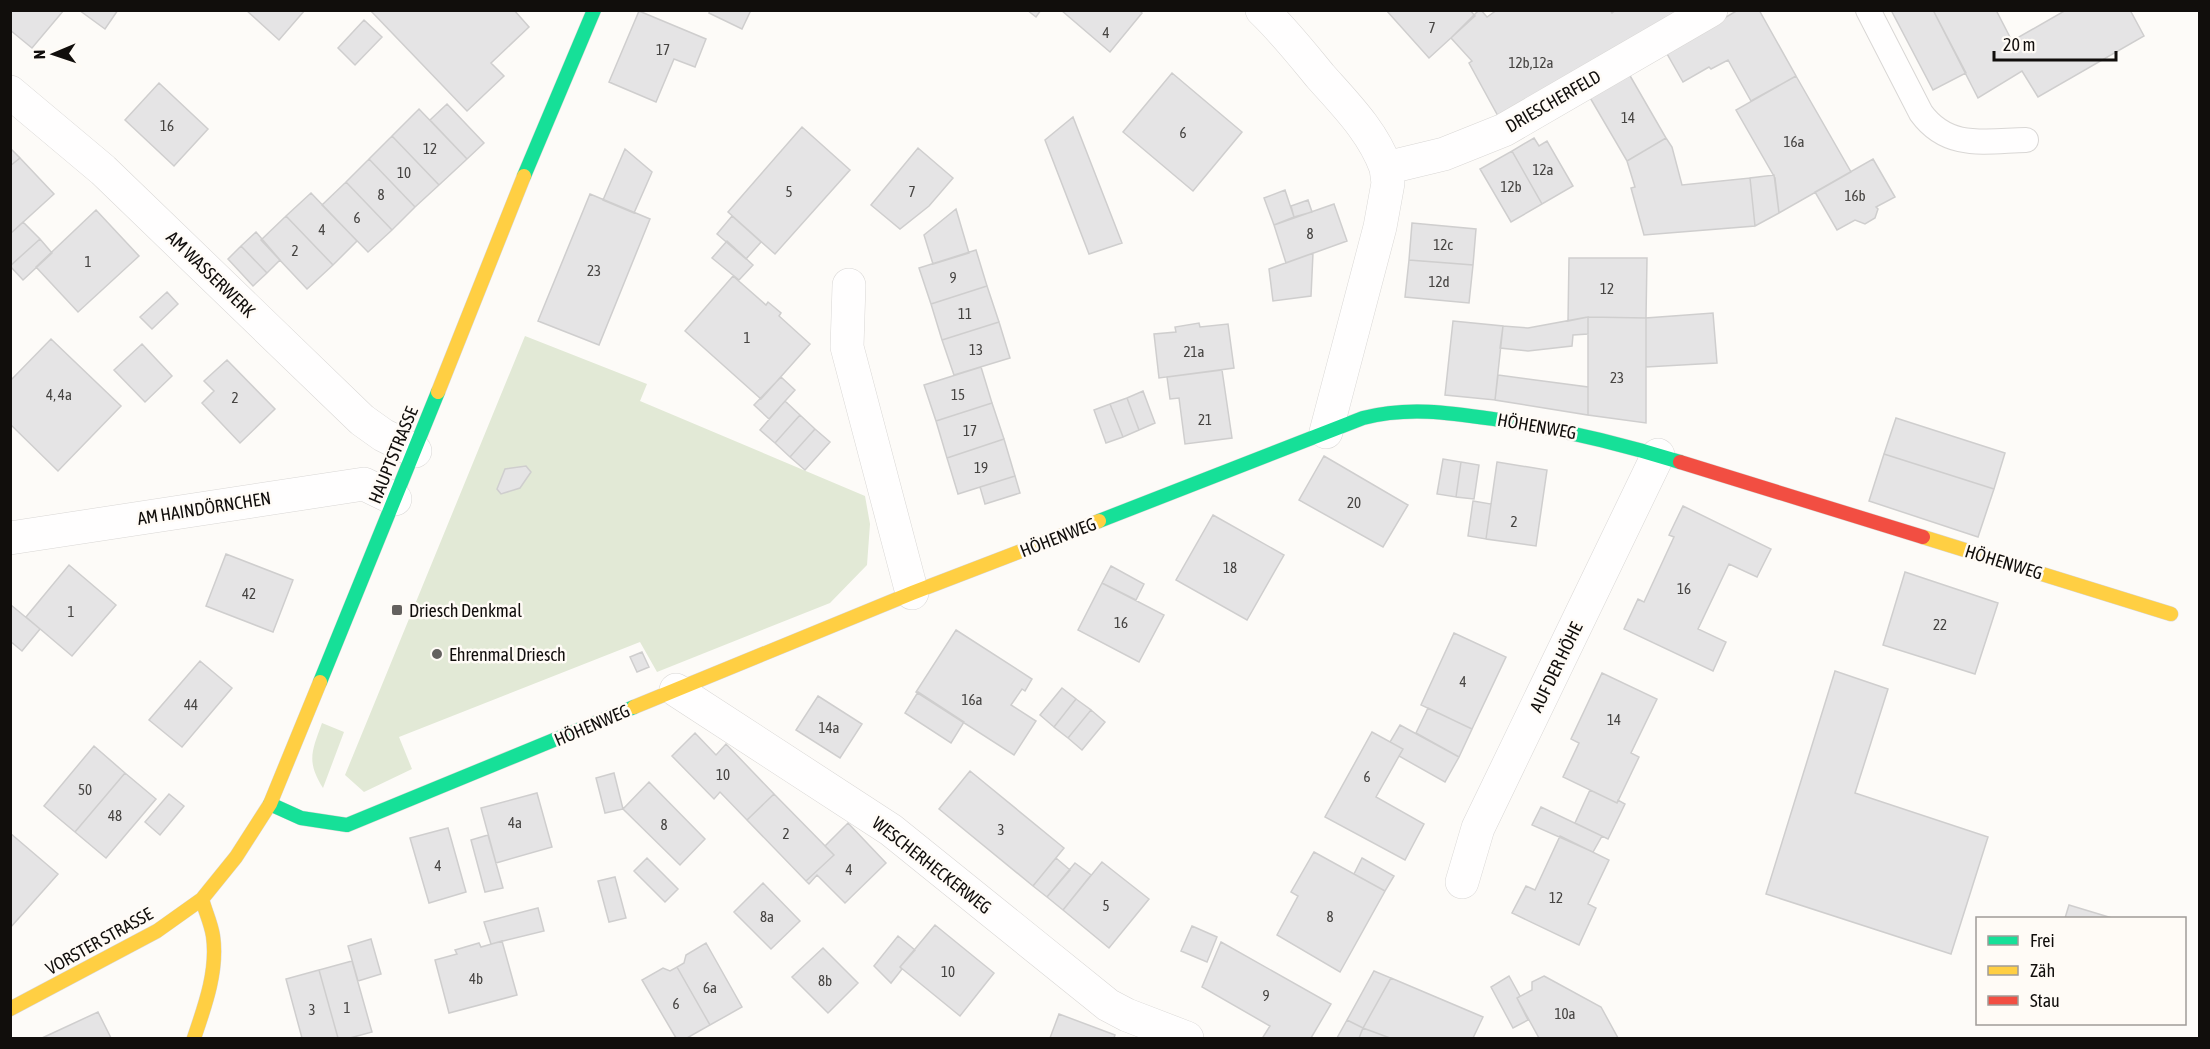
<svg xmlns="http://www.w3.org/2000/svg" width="2210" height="1049" font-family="'Asap Condensed',sans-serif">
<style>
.green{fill:#e2e9d6}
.building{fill:#e5e4e5;stroke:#cfcece;stroke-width:1.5}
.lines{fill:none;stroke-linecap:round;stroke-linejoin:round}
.lane-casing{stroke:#d9d7d5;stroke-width:26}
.street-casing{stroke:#d9d7d5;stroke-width:34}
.fast-casing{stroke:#d9d7d5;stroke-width:15}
.slow-casing{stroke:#d9d7d5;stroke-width:15}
.jam-casing{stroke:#d9d7d5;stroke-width:15}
.lane{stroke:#fffefe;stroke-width:24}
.street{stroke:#fffefe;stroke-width:33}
.fast{stroke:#16e098;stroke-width:14}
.slow{stroke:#ffcf43;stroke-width:14}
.jam{stroke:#f24e42;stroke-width:14}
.poi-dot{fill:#64615f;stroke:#fffbf6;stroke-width:2}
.labels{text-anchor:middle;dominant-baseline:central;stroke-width:5;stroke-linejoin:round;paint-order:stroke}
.number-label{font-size:15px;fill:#464442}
.street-label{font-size:18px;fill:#110e0c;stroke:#fffbf6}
.poi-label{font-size:18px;fill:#110e0c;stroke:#fffbf6;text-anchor:start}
</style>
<rect width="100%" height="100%" fill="#fdfbf8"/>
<path class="green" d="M525,336L647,384L640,401L865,496L870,524L867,565L830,603L657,672L640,642L399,737L412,769L364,792L345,775Z
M322,723L344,732L323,788C306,761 312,751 322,723Z"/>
<path class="building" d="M10,10H64L32,48L10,30Z
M79,10H118L105,29Z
M246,10H305L279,40Z
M370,10H514L529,27L491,63L504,76L467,111Z
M710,10H751L742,29L709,13Z
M1027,10H1041L1036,17Z
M1061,10H1139L1142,13L1110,52Z
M1386,10H1470L1475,16L1429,58Z
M1479,10H1481L1487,17L1497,10H1610L1612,13L1616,10H1681L1498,116L1469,63L1472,61L1451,38Z
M1738,10H1759L1796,76L1751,101L1728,60L1711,69L1709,67L1683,82L1666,52Z
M1891,10H1933L1966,73L1933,90Z
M1933,10H1996L2012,41L2066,10H2130L2144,36L2038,97L2022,71L1978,98Z
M639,11L706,39L695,67L674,59L656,102L609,82Z
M364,20L382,37L355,65L338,48Z
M1172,73L1242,132L1193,191L1123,132Z
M1629,74L1666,138L1627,161L1589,96Z
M1796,76L1851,172L1779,213L1775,178L1736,110Z
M159,83L208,129L174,166L125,120Z
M447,104L484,143L467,159L430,120Z
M419,109L467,159L439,185L392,136Z
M1073,117L1122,243L1089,254L1045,140Z
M802,127L850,170L775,254L728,212Z
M392,136L439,185L415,207L369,159Z
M1534,138L1539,146L1547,141L1573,186L1542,204L1512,151Z
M1666,138L1672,147L1682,185L1750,178L1755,226L1644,235L1631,188L1635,187L1627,161Z
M10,148L20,158L10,166Z
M918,148L953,178L929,206L900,229L871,205Z
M625,149L652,172L634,213L603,200Z
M1512,151L1542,204L1511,222L1480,169Z
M20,158L54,194L10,234V166Z
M369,159L415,207L392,230L346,182Z
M1873,159L1895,197L1876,207L1878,209L1875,218L1865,224L1855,220L1837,230L1815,192Z
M1774,175L1779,213L1755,226L1750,178Z
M346,182L392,230L368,252L322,205Z
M1285,190L1294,217L1274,225L1264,198Z
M311,193L357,241L333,265L286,216Z
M590,194L650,219L599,345L538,321Z
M1308,200L1312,212L1294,217L1291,206Z
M1334,204L1347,241L1286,263L1274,225Z
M956,209L969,253L933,264L924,235Z
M96,210L139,256L78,312L36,267Z
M286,216L333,265L307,289L261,240Z
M732,216L761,242L746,259L717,234Z
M23,222L40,239L10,266V234Z
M1412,223L1476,229L1473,265L1409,260Z
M256,232L280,260L267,273L241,246Z
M40,239L52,253L23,280L10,266Z
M727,241L753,265L739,280L712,258Z
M241,246L267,273L253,286L228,259Z
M976,250L987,286L931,304L919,268Z
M1313,253L1311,296L1273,301L1269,269Z
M1569,258H1647L1646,318L1588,317L1568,321Z
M1409,260L1473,265L1469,303L1405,297Z
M733,276L766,305L768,302L781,313L779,316L810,344L761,399L685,331Z
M987,286L999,322L942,340L931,304Z
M167,292L178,304L152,329L140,317Z
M1713,313L1717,363L1646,367V318Z
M1588,317L1646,318V423L1588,415Z
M1588,317V334L1573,335L1572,346L1528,351L1500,348L1503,326L1528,328Z
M1453,321L1503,326L1495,400L1445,395Z
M999,322L1010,358L954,375L942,340Z
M1199,323L1200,327L1228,324L1234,368L1159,378L1154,334L1176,332L1175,327Z
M51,339L121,406L58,471L10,424V381Z
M142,344L172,376L145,402L114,370Z
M227,360L275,409L240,443L202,403L214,391L204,381Z
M981,367L992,403L936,421L924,385Z
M1222,370L1232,438L1185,444L1179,398L1170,399L1167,377Z
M1498,375L1588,387V415L1495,400Z
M781,377L795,390L769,419L754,405Z
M1143,391L1155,423L1139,430L1127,398Z
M1127,398L1139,430L1123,437L1110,404Z
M785,401L800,415L775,443L760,430Z
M992,403L1004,439L947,458L936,421Z
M1110,404L1123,437L1106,443L1094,410Z
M800,415L815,429L790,457L775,443Z
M1896,418L2005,453L1994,489L1884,454Z
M815,429L830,442L805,470L790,457Z
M1004,439L1015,476L958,494L947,458Z
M1884,454L1994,489L1978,537L1869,501Z
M1324,456L1408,505L1383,547L1299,500Z
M1443,459L1461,462L1456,497L1437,494Z
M1461,462L1479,465L1474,499L1456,497Z
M1497,462L1547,470L1536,546L1486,539Z
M526,466L531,472L520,488L501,494L497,489L505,469Z
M1015,476L1020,493L985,504L980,487Z
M1473,501L1491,504L1486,539L1468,536Z
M1683,506L1771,549L1757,577L1729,564L1698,629L1726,642L1713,671L1624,629L1638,599L1644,602L1674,537L1669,535Z
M1213,515L1284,555L1247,620L1176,580Z
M226,554L293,580L273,632L206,606Z
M69,565L116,605L72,656L26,617Z
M1111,566L1144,584L1136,600L1102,583Z
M1905,572L1998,603L1975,674L1883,645Z
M1102,583L1164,615L1139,662L1078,630Z
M11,605L40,629L22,651L10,641Z
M956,630L1032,679L1025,691L1022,689L1011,705L1036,721L1014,755L916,692Z
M1454,633L1506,657L1472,729L1421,705Z
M642,652L649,667L637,672L630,657Z
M200,661L232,688L182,747L149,720Z
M1835,671L1888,689L1855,793L1988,837L1951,954L1766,894Z
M1602,673L1657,699L1631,753L1639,757L1617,803L1563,777L1579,743L1571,739Z
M1062,688L1076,699L1054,727L1040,715Z
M918,692L964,722L951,743L905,713Z
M818,696L862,724L840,758L796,730Z
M1076,699L1091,710L1068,738L1054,727Z
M1428,708L1472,729L1459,757L1416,733Z
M1091,710L1105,722L1082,750L1068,738Z
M1400,725L1459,757L1445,782L1399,756L1403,749L1390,742Z
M1372,732L1403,749L1376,797L1424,824L1405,860L1325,817Z
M695,733L716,755L726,744L774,794L747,820L720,792L714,799L672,756Z
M94,746L125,773L75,832L44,806Z
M970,771L1064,848L1033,886L939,809Z
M125,773L156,799L106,858L75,832Z
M614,773L623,809L605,813L596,778Z
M649,782L705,839L680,865L623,809Z
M1590,790L1617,803L1618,800L1625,804L1608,839L1575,823Z
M537,793L552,847L496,863L481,808Z
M169,794L184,806L160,835L145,822Z
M774,794L834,855L806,881L747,820Z
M1541,807L1602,836L1593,852L1532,825Z
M848,823L886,863L845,903L817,875L809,884L806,881L834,855L825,846Z
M448,828L466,892L429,903L410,838Z
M10,833L58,874L10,928Z
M488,835L503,888L485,892L471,840Z
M1560,836L1609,860L1588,904L1596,908L1579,945L1512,913L1526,886L1535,890Z
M1314,852L1385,891L1340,972L1277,935L1298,896L1291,892Z
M647,858L678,889L665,902L634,871Z
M1056,858L1070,870L1047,897L1033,886Z
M1362,858L1394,876L1385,891L1354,874Z
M1102,862L1149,899L1109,948L1063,910Z
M1075,863L1091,875L1063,910L1047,897Z
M615,877L626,918L609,922L598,881Z
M763,883L800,921L771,949L734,912Z
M2069,905L2112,918H2065Z
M538,908L544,931L491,944L484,922Z
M935,925L994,973L960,1016L900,967Z
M1192,926L1217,937L1207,962L1181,951Z
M898,936L915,950L900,967L902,969L891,983L874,966Z
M371,939L381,974L358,981L348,946Z
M502,941L517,995L449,1013L435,960L457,954L455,950L479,943L481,947Z
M1221,942L1331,1004L1311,1038H1266L1263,1037L1270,1026L1202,987Z
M706,943L742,1007L710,1025L677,967L684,963L686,955Z
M823,948L858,983L828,1013L792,977Z
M352,961L372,1032L350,1038H338L319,970Z
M677,967L710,1025L687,1038H676L642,980L663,968L670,971Z
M319,970L338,1038H302L286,979Z
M1374,971L1391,978L1363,1028L1347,1020Z
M1509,976L1520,996L1517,998L1528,1020L1513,1028L1491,987Z
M1544,976L1601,1007L1618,1038H1539L1517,998L1532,990V982Z
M1391,978L1483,1017L1473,1038H1390L1363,1028Z
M98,1012L111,1038H42Z
M1059,1014L1115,1035L1114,1038H1050Z
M1347,1020L1363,1028L1359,1038H1337Z
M1363,1028L1390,1038H1359Z"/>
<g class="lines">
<g class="lane-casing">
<path id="lane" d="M1868,10L1921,113C1948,150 1985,141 2026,140"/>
</g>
<g class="street-casing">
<path id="street" d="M1262,10C1284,31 1302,54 1321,77C1346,105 1373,132 1386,168L1444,154L1504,130L1711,10
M10,92L103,170L362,420L383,435L415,451
M849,285L847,347L912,593
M1326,432L1380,227L1388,183L1386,168
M10,538L364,484L395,499
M676,690L891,830L1108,1005L1127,1015L1187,1038
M1462,882L1478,828L1658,455"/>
</g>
<g class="fast-casing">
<path id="fast" d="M524,176L594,10
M1099,521L1363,418C1412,405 1458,414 1507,421C1568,431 1622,444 1680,462
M320,682L438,392
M270,804L301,818L347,825L634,707"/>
</g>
<g class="slow-casing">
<path id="slow" d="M438,392L524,176
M1923,537L2171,614
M634,707L912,593L1099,521
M10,1009L157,931L202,899L236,857L270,804L320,682
M194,1038C205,1006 218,970 213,936C211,923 205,911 202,899"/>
</g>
<g class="jam-casing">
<path id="jam" d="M1680,462L1923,537"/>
</g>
<use href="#lane" class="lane"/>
<use href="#street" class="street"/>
<use href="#fast" class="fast"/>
<use href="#slow" class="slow"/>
<use href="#jam" class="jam"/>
</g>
<g class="poi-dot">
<rect x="391" y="604" width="12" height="12" rx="3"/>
<circle cx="437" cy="654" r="6"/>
</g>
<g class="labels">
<g class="number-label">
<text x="1432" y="27">7</text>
<text x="1106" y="32">4</text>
<text x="663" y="49">17</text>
<text x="1531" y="62">12b,12a</text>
<text x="1628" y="117">14</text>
<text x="167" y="125">16</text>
<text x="1183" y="132">6</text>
<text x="1794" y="141">16a</text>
<text x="430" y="148">12</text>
<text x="1543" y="169">12a</text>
<text x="404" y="172">10</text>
<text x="1511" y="186">12b</text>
<text x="789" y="191">5</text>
<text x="912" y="191">7</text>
<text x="381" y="194">8</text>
<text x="1855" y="195">16b</text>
<text x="357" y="217">6</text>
<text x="322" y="229">4</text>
<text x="1310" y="233">8</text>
<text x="1443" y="244">12c</text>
<text x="295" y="250">2</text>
<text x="88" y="261">1</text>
<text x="594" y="270">23</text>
<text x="953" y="277">9</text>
<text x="1439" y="281">12d</text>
<text x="1607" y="288">12</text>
<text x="965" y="313">11</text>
<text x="747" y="337">1</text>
<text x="976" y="349">13</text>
<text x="1194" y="351">21a</text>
<text x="1617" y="377">23</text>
<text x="59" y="394">4, 4a</text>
<text x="958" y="394">15</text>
<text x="235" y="397">2</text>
<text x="1205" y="419">21</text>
<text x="970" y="430">17</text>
<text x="981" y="467">19</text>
<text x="1354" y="502">20</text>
<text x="1514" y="521">2</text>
<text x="1230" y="567">18</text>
<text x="1684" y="588">16</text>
<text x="249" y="593">42</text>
<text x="71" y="611">1</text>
<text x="1121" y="622">16</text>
<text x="1940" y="624">22</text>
<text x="1463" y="681">4</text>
<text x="972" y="699">16a</text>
<text x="191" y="704">44</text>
<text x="1614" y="719">14</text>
<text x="829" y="727">14a</text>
<text x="723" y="774">10</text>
<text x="1367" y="776">6</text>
<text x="85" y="789">50</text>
<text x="115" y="815">48</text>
<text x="515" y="822">4a</text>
<text x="664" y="824">8</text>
<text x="1001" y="829">3</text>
<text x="786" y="833">2</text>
<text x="438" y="865">4</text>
<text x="849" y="869">4</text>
<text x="1556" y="897">12</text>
<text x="1106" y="905">5</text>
<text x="767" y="916">8a</text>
<text x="1330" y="916">8</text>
<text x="948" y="971">10</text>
<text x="476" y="978">4b</text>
<text x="825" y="980">8b</text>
<text x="710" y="987">6a</text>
<text x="1266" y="995">9</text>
<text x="676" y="1003">6</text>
<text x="347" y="1007">1</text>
<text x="312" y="1009">3</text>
<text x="1565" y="1013">10a</text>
</g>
<g class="street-label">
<text transform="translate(1553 101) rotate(-30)">DRIESCHERFELD</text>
<text transform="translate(211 274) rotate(44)">AM WASSERWERK</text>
<text transform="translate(1537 426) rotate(10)">HÖHENWEG</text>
<text transform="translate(393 455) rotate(-68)">HAUPTSTRASSE</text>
<text transform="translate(204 508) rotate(-9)">AM HAINDÖRNCHEN</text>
<text transform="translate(1058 537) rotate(-21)">HÖHENWEG</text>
<text transform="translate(2004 562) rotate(17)">HÖHENWEG</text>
<text transform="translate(1556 667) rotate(-64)">AUF DER HÖHE</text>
<text transform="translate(592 725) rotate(-23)">HÖHENWEG</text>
<text transform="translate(932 865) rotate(38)">WESCHERHECKERWEG</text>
<text transform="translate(99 941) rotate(-29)">VORSTER STRASSE</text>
</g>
<g class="poi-label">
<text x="409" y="610">Driesch Denkmal</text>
<text x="449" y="654">Ehrenmal Driesch</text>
</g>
</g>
<rect width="2210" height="1049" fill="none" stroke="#110e0c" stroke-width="24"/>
<rect x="1976" y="917" width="210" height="108" fill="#fffbf6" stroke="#a09c98" stroke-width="1.5"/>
<rect x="1988" y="936" width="30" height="9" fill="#16e098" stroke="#a09c98" stroke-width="1.5"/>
<text x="2030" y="947" font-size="18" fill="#110e0c">Frei</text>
<rect x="1988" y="966" width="30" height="9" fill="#ffcf43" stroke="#a09c98" stroke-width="1.5"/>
<text x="2030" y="977" font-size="18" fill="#110e0c">Zäh</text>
<rect x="1988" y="996" width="30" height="9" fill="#f24e42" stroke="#a09c98" stroke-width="1.5"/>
<text x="2030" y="1007" font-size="18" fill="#110e0c">Stau</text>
<g transform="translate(54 54) rotate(268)" stroke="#fffbf6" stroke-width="4.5" paint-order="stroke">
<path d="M0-4.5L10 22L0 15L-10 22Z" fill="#110e0c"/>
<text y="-9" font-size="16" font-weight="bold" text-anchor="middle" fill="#110e0c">N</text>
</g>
<path d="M1994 51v9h122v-9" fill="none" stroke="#110e0c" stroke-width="3"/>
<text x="2003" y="51" font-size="18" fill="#110e0c" stroke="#fffbf6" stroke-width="4.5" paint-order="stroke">20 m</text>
</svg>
